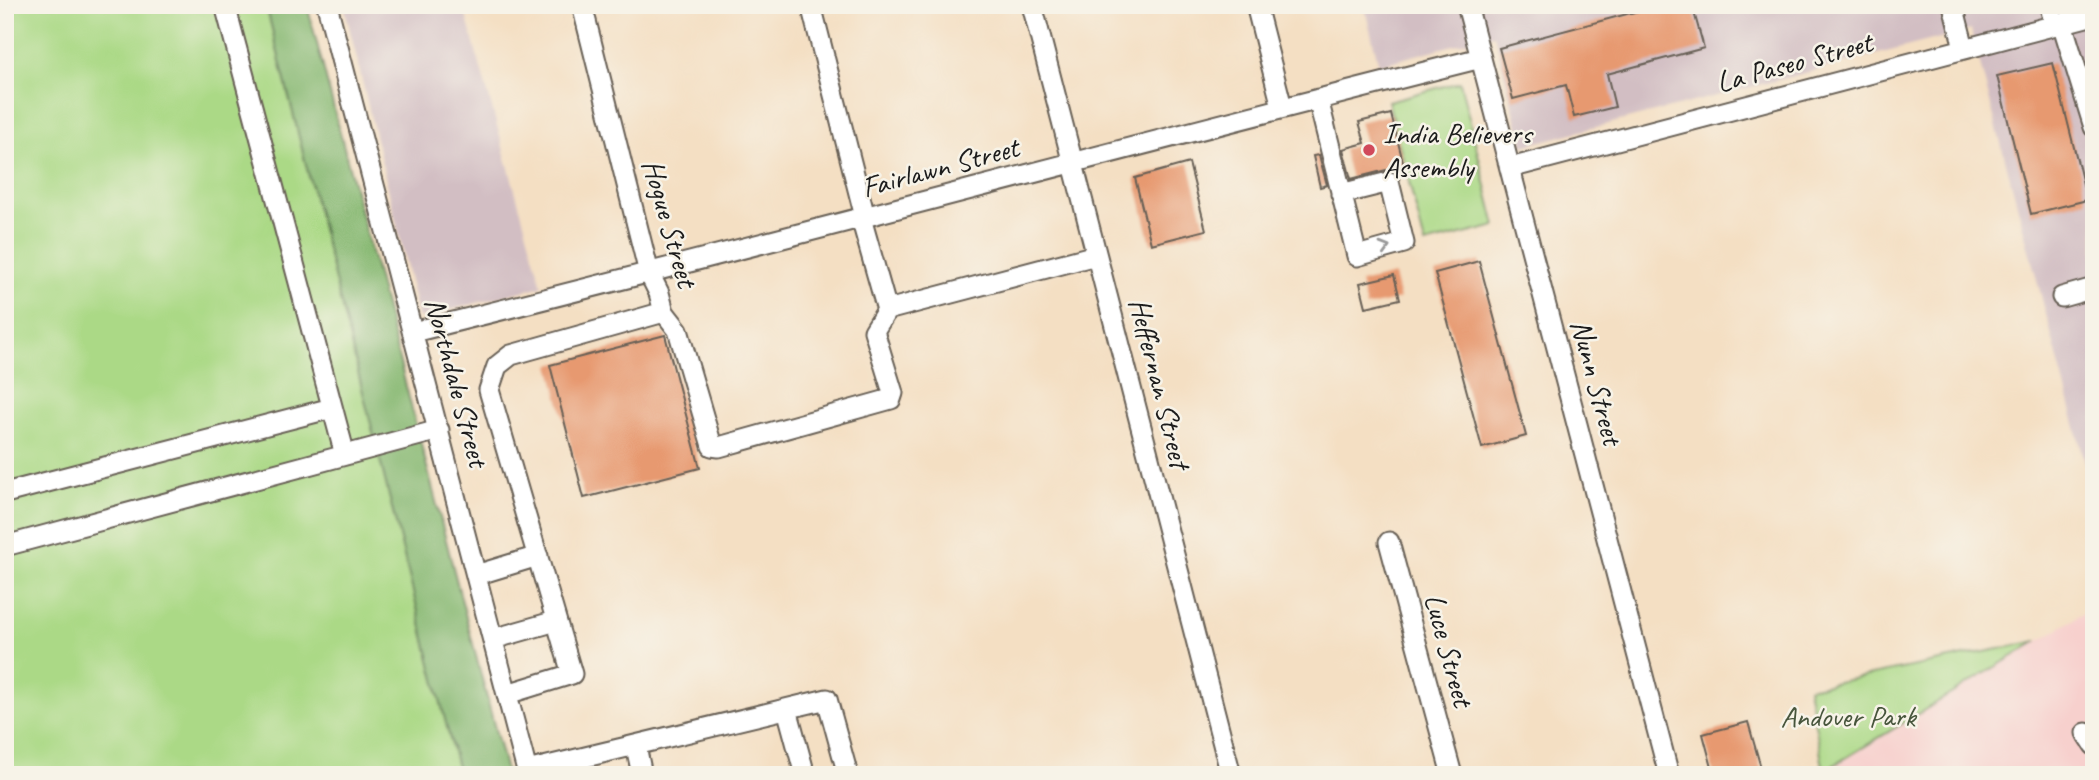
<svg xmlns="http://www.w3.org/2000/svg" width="2099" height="780" font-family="Caveat,sans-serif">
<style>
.built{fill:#f7d0cd}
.industrial{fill:#d2bec3}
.green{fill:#abd986;stroke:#647a51;stroke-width:2}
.forest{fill:#88b973;stroke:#526a48;stroke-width:2}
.building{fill:#e7996f}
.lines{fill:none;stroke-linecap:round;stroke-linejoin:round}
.minor-casing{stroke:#686056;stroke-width:23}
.minor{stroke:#fff;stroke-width:19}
.oneway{stroke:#999}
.poi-dot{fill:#d1495b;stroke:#f7f3e8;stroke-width:2.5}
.labels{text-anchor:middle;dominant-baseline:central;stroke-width:5;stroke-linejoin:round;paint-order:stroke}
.street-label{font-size:30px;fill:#1c1c1c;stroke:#f7f3e8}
.poi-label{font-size:30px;fill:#1c1c1c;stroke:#f7f3e8;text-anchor:start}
.park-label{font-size:30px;fill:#47553c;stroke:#f7f3e8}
</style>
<rect width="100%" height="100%" fill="#f7f3e8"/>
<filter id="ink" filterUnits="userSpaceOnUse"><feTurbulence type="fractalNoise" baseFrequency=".0143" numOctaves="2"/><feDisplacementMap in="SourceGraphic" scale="14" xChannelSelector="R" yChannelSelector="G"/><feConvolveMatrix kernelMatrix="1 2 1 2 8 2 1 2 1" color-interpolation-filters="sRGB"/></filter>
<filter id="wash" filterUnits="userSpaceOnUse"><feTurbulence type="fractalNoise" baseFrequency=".00686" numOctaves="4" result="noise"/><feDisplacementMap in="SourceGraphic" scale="28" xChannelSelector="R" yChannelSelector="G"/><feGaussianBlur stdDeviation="1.57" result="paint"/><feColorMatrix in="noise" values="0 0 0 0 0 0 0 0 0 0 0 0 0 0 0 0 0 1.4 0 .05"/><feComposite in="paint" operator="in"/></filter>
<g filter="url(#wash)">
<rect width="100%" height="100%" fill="#f4dfc3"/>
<path class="built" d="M2094,607V775H1835L1831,768Z"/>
<path class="industrial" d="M344,5H463L542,286L419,318Z
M1364,5H2094V496L1971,30L1523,146L1494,34L1379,65Z"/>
<path class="green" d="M5,5H266L459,775H5Z
M1460,82L1496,226L1425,244L1388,101Z
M2038,641L1831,767L1835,775H1819L1824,771L1808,688Z"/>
<path class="forest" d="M266,5H307L507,775H459Z"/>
<g id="blocks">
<path class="building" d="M1661,5H1692L1704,48L1607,74L1615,107L1574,117L1566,85L1513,99L1499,48Z
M2053,63L2087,200L2031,214L1997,76Z
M1391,114L1405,170L1396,172L1386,170L1351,179L1343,149L1365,143L1359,122Z
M1319,155L1327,185L1320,187L1313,156Z
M1189,163L1206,230L1151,244L1135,178Z
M1479,261L1526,436L1482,448L1435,273Z
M1394,275L1400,299L1366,307L1360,283Z
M665,335L700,468L584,498L550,365Z
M1748,722L1763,775H1714L1703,734Z"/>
</g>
</g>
<g filter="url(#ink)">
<use href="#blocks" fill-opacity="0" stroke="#686056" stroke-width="2"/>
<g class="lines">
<g class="minor-casing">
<path id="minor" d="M225,5L345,455
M327,5L528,775
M582,5L649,273L659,293L664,312L678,330L712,446L719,447L891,399L893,393L874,331L887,310L861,218
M811,5L865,217
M1032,5L1231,775
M1256,5L1282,107
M1467,5L1669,775
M1953,5L1964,48
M2050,5L2054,25
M2062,23L2094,127
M1318,99L1322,115L1357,256L1404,243L1389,182L1341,194
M1510,168L2094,15
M2062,297L2094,288
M887,310L1096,255
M413,332C770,244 1124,147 1481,58
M5,493L332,408
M1389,542L1452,775
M5,546L439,430
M476,575L538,556
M493,639L556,621
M507,694L572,674L489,390L497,366L511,355L664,312
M787,709L805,775
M2086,733L2094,745
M636,746L642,775
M527,771L827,699L848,775"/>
</g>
<use href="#minor" class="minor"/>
</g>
<defs><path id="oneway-chevron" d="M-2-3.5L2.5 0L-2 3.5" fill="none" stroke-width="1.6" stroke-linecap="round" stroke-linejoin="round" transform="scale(1.75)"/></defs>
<use class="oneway" href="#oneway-chevron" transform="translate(1385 248) rotate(-16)"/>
</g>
<circle class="poi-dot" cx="1369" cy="150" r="7"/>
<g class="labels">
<g class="street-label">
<text transform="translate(1794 62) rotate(-15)">La Paseo Street</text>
<text transform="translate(940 167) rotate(-15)">Fairlawn Street</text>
<text transform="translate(670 223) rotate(74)">Hogue Street</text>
<text transform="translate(457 382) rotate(75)">Northdale Street</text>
<text transform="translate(1597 382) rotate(75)">Nunn Street</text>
<text transform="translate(1160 383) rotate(76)">Heffernan Street</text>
<text transform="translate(1449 650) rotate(75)">Luce Street</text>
</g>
<g class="poi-label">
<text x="1383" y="133">India Believers<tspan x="1383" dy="34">Assembly</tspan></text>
</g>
<g class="park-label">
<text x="1848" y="716">Andover Park</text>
</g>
</g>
<rect width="2099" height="780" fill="none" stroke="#f7f3e8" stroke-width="28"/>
</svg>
